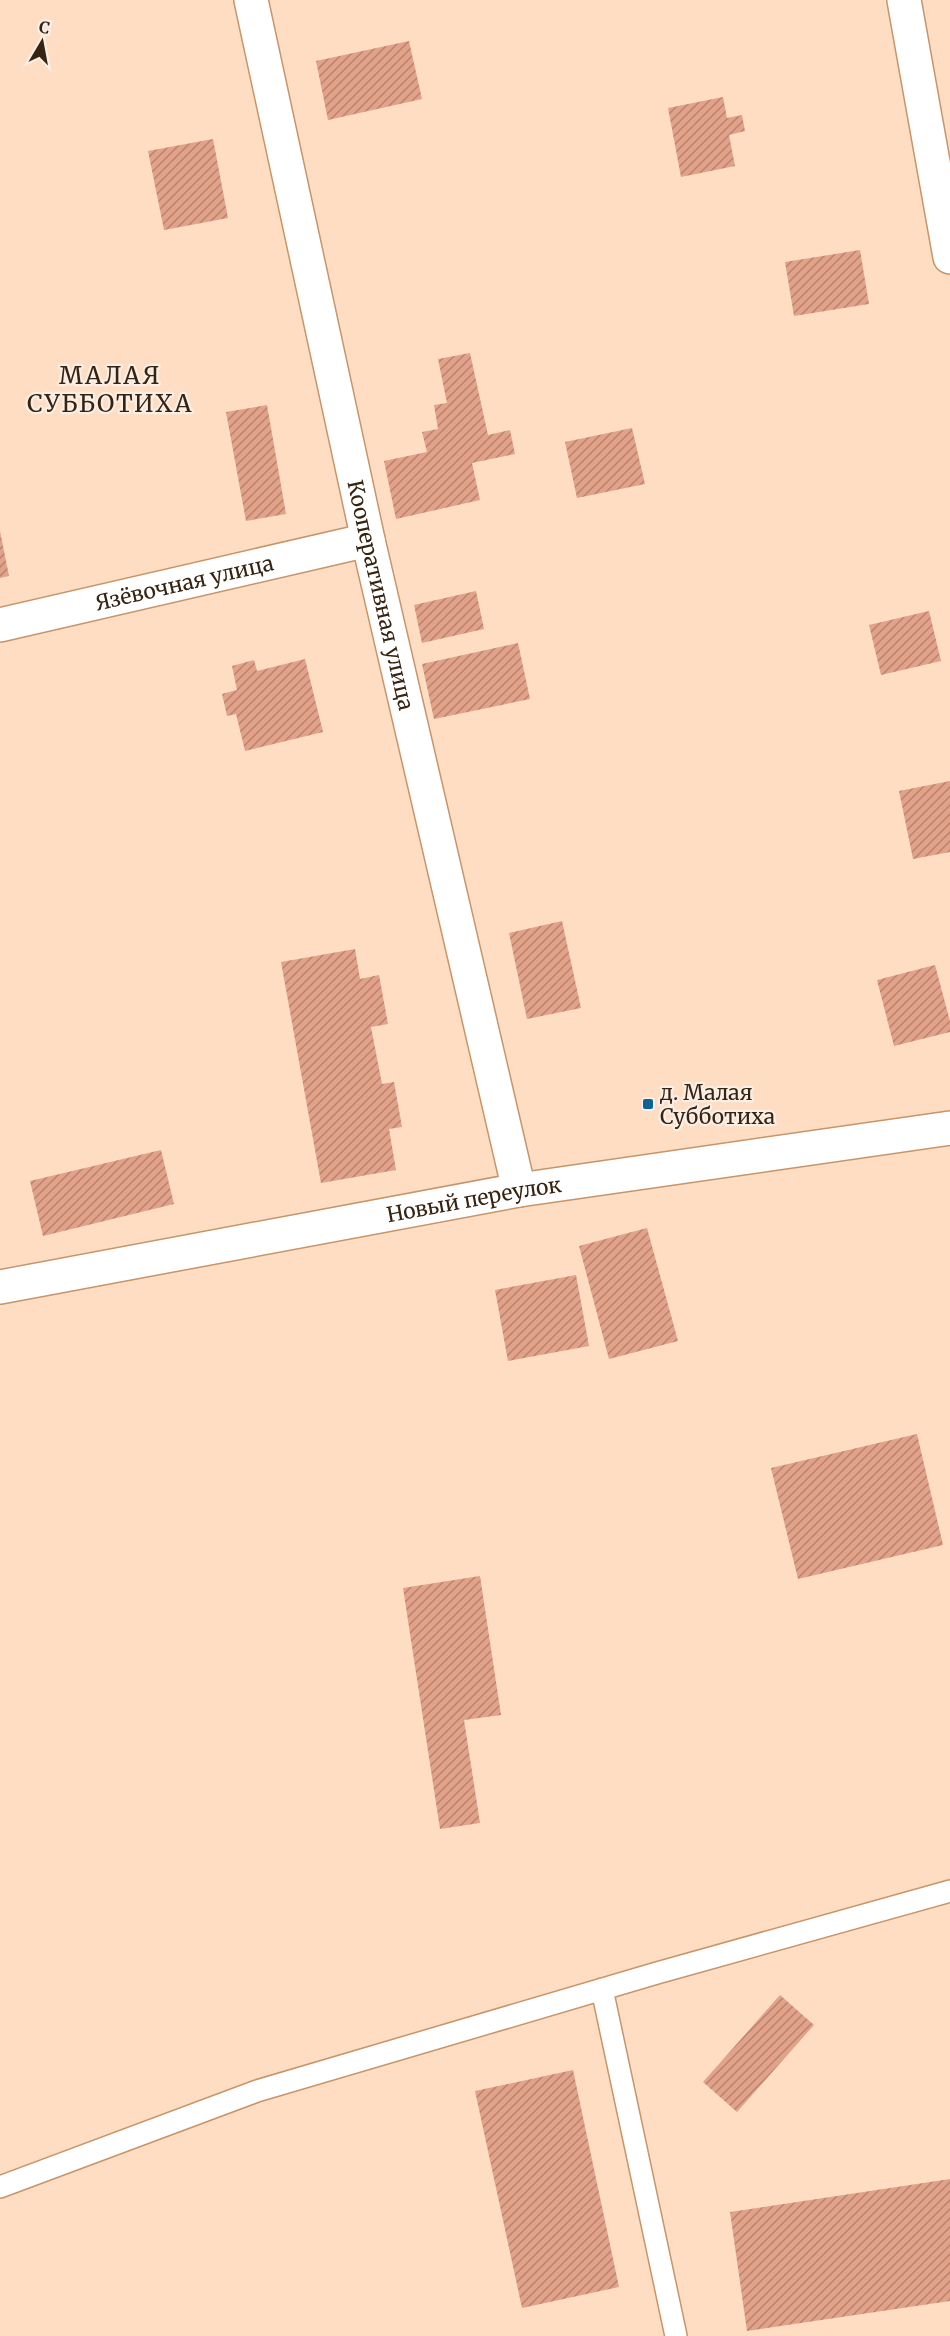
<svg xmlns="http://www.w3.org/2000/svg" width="950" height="2336" font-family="Merriweather,serif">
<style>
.building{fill:url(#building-hatch)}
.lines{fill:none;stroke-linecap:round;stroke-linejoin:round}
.service-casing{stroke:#c89469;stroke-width:24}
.minor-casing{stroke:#c89469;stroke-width:36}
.tertiary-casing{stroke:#c89469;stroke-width:36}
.service{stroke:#fff;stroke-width:21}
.minor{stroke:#fff;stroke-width:33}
.tertiary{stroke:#fff;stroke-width:33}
.poi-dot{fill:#0c6595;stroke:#faefe6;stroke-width:2}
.labels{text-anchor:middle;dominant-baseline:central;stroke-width:4.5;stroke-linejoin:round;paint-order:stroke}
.street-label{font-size:21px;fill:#372311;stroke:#faefe6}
.poi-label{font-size:21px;fill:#372311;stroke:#faefe6;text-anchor:start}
.quarter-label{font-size:24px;letter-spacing:1.5px;fill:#372311;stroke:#faefe6}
</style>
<defs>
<pattern id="building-hatch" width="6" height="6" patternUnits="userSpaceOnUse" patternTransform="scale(1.5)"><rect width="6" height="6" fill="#e2a189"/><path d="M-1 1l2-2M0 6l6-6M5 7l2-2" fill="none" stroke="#b8836f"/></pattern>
</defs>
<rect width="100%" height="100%" fill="#feddc2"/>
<path class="building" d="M409,41L422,99L328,120L316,61Z
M723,97L727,118L742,115L745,131L729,135L735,166L681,177L668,108Z
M213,139L228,218L164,230L148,151Z
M860,250L869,304L794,316L785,262Z
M470,353L488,435L510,430L515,454L472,463L480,500L396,519L384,461L427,452L422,432L438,429L434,405L447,403L438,359Z
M267,405L286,514L246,521L226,412Z
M632,428L645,484L577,498L565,442Z
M0,531L9,576L0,578Z
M476,591L484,629L422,643L414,605Z
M929,611L941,661L881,675L869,625Z
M518,643L530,699L434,719L422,664Z
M305,659L323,732L245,751L236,714L227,716L222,694L237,690L232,666L254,660L257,671Z
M950,781V852L913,859L899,791Z
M562,921L581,1008L527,1019L509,933Z
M355,949L360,979L379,975L388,1024L371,1027L382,1084L394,1082L402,1127L389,1129L396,1170L321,1183L281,962Z
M935,965L950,1021V1032L894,1046L877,980Z
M161,1150L174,1204L43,1236L30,1181Z
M647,1228L678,1341L609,1359L579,1246Z
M576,1275L589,1346L508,1361L495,1290Z
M917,1434L943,1545L798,1579L771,1468Z
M480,1576L501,1715L464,1720L480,1823L440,1829L403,1588Z
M780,1995L814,2025L737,2112L703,2082Z
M573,2070L619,2287L522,2308L475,2091Z
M950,2179V2301L747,2331L730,2212Z"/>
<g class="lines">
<g class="service-casing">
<path id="service" d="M602,1989L676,2336
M0,2187L257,2091L657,1973L950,1891"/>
</g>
<g class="minor-casing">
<g id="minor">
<path id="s1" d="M251,0L368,540L519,1190"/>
<path id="s2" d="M0,625L368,540"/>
<path id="s3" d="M0,1287L519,1190L950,1128"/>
</g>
</g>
<g class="tertiary-casing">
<path id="tertiary" d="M904,0L950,257"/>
</g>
<use href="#service" class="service"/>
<use href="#minor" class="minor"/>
<use href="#tertiary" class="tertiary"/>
</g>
<rect class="poi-dot" x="642" y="1098" width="12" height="12" rx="3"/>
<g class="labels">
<g class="street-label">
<text stroke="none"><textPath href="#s2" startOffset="189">Язёвочная улица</textPath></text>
<text stroke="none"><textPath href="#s1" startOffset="609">Кооперативная улица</textPath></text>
<text stroke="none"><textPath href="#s3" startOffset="482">Новый переулок</textPath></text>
</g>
<g class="poi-label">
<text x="660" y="1092">д. Малая<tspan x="660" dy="24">Субботиха</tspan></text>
</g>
<g class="quarter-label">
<text x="110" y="375">МАЛАЯ<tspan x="110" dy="28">СУББОТИХА</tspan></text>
</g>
</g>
<g transform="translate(42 42) rotate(10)" stroke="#faefe6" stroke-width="4.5" paint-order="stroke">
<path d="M0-4.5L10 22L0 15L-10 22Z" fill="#372311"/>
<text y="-9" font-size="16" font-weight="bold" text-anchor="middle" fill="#372311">С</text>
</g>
</svg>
